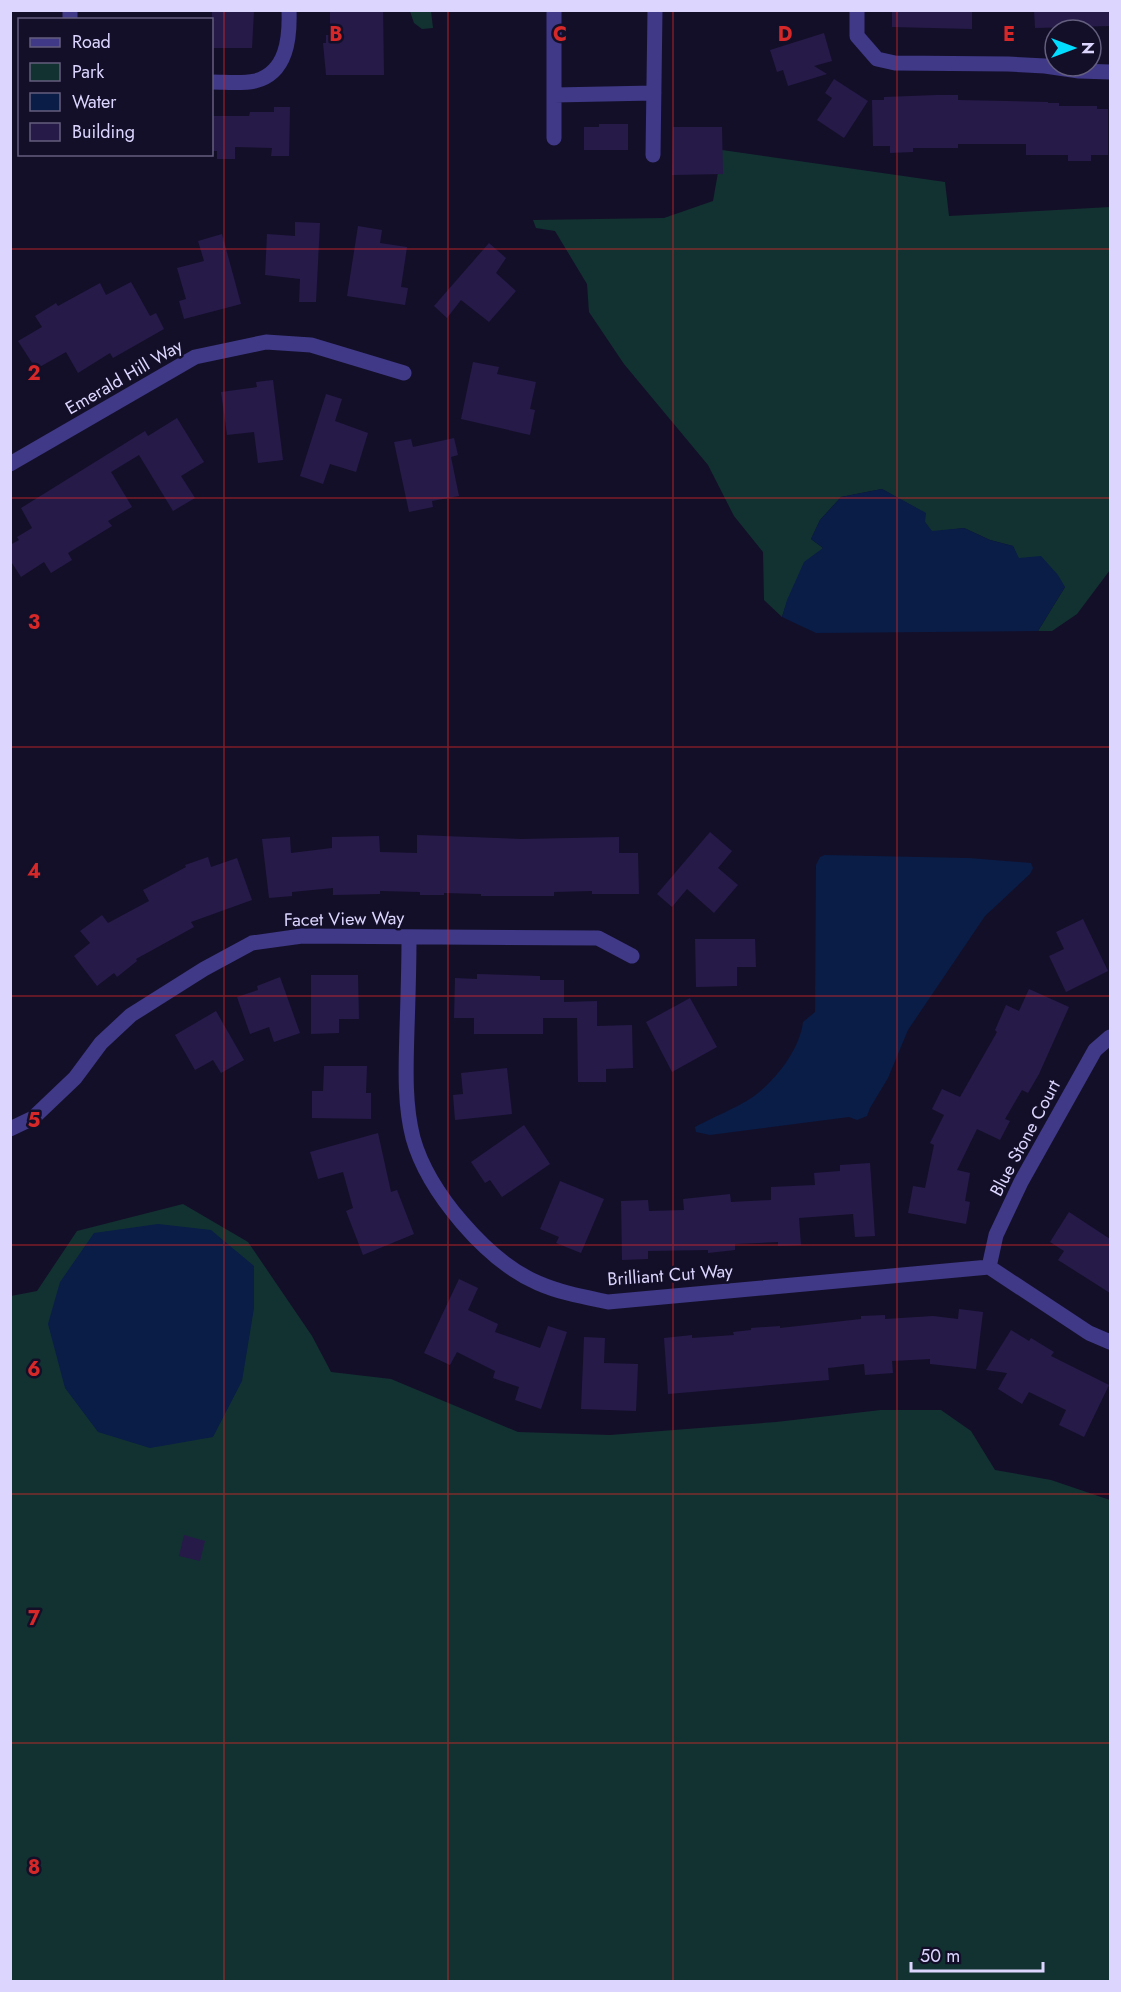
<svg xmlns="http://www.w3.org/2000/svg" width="1121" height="1992" font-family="Jost,sans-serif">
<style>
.green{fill:#123232}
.water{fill:#091d47}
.building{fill:#261a49}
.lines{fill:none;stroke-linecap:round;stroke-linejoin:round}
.minor{stroke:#3f3988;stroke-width:15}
.grid{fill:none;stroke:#d62828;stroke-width:1.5;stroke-opacity:0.55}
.labels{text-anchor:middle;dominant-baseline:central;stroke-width:5;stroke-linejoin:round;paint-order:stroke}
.street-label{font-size:18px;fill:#dcd6ff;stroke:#140f28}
.grid-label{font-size:20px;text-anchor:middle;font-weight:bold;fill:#d62828;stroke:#140f28;stroke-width:5;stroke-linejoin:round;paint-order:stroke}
</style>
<rect width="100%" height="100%" fill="#140f28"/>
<path class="green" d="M410,11H431L433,28L422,29L414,23Z
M722,150L945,182L949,216L1110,207V570L1077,614L1052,631H1038L1065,587L1018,558L1013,546L990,540L964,528L932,532L925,522V513L882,489L841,497L820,520L811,539L823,548C805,570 790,589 782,617L764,600L763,552L734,516L708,465L624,364L589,312L587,284L555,231L536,228L533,220L664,218L713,201Z
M183,1204L248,1242L312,1336L331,1372L391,1379L518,1432L610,1435L776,1422L881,1410H941L971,1431L995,1470L1051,1480L1110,1500V1981L11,1982V1296L37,1291L77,1231Z"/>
<path class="water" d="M882,489L926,513L925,522L932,531L964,528L990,540L1013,546L1019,558L1041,556L1058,575L1065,587L1038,631L816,633L782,617L787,600L804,562L823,548L811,539L820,520L841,497Z
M825,855L969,858L1031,863L1033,868L1030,874L985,916L908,1030L888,1078L870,1108L867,1116L857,1120L849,1117L710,1135L696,1132L695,1127C713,1117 744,1105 758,1093C778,1077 800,1048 803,1022L815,1012L816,865L820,857Z
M158,1224L211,1230L254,1266V1308L242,1381L213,1437L150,1448L98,1432L65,1388L48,1324L60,1282L94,1233Z"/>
<path class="building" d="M212,10H254L252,48H212Z
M330,10H383L384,75H326L323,43H326V35H330Z
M892,10H972V29L892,27Z
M1034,10H1110V26L1035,28Z
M824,33L832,61L814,66L827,74L788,86L783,70L777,72L770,50Z
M834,79L868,101L844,138L817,120L832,98L825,93Z
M937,95H958V100L1048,102V103H1059V106H1097V109H1108V155H1091V161H1068V155H1026V144H958V148H913V152L890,153V146H873L872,100H884V97Z
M274,107H290L289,156H271L272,148L235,147V159H217V151H212V116H249L250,112H274Z
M599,124H628V150H584V127H599Z
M673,127H722L723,174L672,175Z
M295,222L320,223L316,302H299L300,279L265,275L267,234L295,236Z
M358,226L382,230L380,243L407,247L401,287L408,288L405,305L347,296Z
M222,234L241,304L184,319L179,301L186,299L177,268L204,261L198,241Z
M489,243L506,258L496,273L516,291L489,322L461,300L447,318L434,306Z
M131,282L150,316L156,313L164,329L113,358L110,353L78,373L66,352L36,369L18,341L42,327L35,316L56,303L58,306L100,283L106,295Z
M473,362L499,367L497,374L536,382L530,409L535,410L530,435L461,419Z
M273,380L283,460L258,463L254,432L227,435L221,392L257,387L256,382Z
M326,394L342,399L335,421L368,433L356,472L330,464L323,484L300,476Z
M177,418L204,462L181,476L195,498L173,511L139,455L111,472L132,507L108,521L112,526L68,553L72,560L51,573L44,562L21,577L10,560V545L19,540L17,537L32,528L21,508L145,431L148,436Z
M454,438L458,455L451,457L459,496L432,501L433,507L409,512L394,442L411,439L413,447Z
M710,832L732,851L718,868L738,885L714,913L687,889L672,907L657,894Z
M417,835L522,839L619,837V853H638L639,894H592V891L554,892V896H481V894L444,893V895H420V892L380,891V894L333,895V888L292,892V896L269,898L262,839L290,837L291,853L332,848V837L379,836L380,852L417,853Z
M208,857L211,867L237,858L252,900L191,922L194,927L136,959L137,961L117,977L114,973L97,986L74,956L90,943L80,931L102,915L108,923L149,901L143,890L186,867L185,865Z
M1083,919L1108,971L1066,992L1049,956L1064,949L1056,932Z
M695,939H755L756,967H737V986L696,987Z
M477,974L540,976V980H564V1002L597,1001V1026L632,1025L633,1068L606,1069V1082H578L577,1018H543V1034H474V1018H454L455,978L477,979Z
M311,975H358L359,1019H339V1033L311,1034Z
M280,977L300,1033L274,1042L269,1027L250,1034L237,997L258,990L257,986Z
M1029,989L1069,1007L1039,1074L1028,1093L1022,1090L1005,1119L1010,1121L1000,1140L977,1129L957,1170L970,1173L965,1201L970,1202L966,1224L908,1213L913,1186L925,1188L934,1145L930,1143L944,1115L932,1109L942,1089L960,1097L997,1032L995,1030L1006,1005L1019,1011Z
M690,998L717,1047L672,1072L646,1022Z
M216,1011L244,1060L221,1073L213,1060L195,1070L175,1035Z
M324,1066H367L366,1093H371V1119L312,1118V1091H323Z
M507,1068L512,1114L455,1120L453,1095L463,1094L461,1073Z
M524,1125L550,1164L502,1197L490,1180L485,1183L471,1162Z
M378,1133L391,1192L397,1190L414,1234L363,1255L346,1211L353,1208L343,1172L318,1179L310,1152Z
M870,1163L875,1236L855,1237L853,1214L799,1218L801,1245L778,1246V1242L735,1244V1250L708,1253V1250L648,1251V1259L622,1260L621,1201L648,1200L649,1211L684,1210L683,1199L730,1194L731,1202L771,1200V1187L815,1185L814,1173L840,1171V1165Z
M560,1181L604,1199L581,1253L556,1243L559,1237L540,1229Z
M1069,1212L1110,1239V1293L1058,1260L1064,1251L1050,1242Z
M459,1279L478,1288L468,1310L498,1324L495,1332L540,1348L548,1326L567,1332L541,1409L515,1400L519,1387L493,1378L495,1371L457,1352L450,1365L424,1353Z
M959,1309L983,1312L976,1369L930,1364V1359L892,1361L893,1373L865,1375L864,1364L828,1368L829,1380L668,1394L664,1338L692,1335V1338L734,1335L733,1332L751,1330V1328L780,1326V1328L861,1319V1316L885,1315V1319L933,1316L958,1319Z
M1011,1330L1029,1341L1031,1338L1054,1352L1051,1356L1109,1385L1084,1437L1059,1425L1066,1410L1029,1392L1022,1404L998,1389L1007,1373L986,1370Z
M584,1337L605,1338L604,1363L638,1364L636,1411L581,1409Z
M184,1535L205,1541L200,1561L179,1556Z"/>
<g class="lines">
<path class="minor" d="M554,10V138
M857,10V36L877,59L895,63L1008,64L1045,66L1079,71L1110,72
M70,20V10
M212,82C225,82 242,84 255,81C287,73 290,38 289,10
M554,95L654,93
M653,155L655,10
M10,464L195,357L266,342L311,345L404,373
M409,938C409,968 408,999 407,1029C406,1065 404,1103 413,1138C428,1192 487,1261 538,1283C561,1293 584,1297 608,1302L989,1267L1089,1333L1110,1342
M10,1129L33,1118L75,1078L101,1043L131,1015L204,969L252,943L302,936L598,938L632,956
M989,1267L996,1235L1021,1182L1095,1050L1110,1037"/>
</g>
<path class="grid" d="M224,10V1982M448,10V1982M673,10V1982M897,10V1982M10,249H1110M10,498H1110M10,747H1110M10,996H1110M10,1245H1110M10,1494H1110M10,1743H1110"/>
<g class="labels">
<g class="street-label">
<text transform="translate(124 377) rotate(-30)">Emerald Hill Way</text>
<text transform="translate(344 919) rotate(-1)">Facet View Way</text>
<text transform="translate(1025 1138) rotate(-62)">Blue Stone Court</text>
<text transform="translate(670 1275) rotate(-4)">Brilliant Cut Way</text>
</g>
</g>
<g class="grid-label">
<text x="336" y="41">B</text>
<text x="560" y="41">C</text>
<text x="785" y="41">D</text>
<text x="1009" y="41">E</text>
<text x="34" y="380">2</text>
<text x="34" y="629">3</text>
<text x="34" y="878">4</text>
<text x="34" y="1127">5</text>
<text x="34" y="1376">6</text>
<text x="34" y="1625">7</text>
<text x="34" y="1874">8</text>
</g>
<rect width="1121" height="1992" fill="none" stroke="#dcd6ff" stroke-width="24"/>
<rect x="18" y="18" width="195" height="138" fill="#140f28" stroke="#645f7e" stroke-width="1.5"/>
<rect x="30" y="38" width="30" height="9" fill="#3f3988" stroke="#645f7e" stroke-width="1.5"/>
<text x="72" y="48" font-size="18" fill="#dcd6ff">Road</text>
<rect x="30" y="63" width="30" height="18" fill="#123232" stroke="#645f7e" stroke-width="1.5"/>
<text x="72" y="78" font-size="18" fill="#dcd6ff">Park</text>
<rect x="30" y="93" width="30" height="18" fill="#091d47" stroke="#645f7e" stroke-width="1.5"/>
<text x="72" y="108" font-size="18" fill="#dcd6ff">Water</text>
<rect x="30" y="123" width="30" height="18" fill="#261a49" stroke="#645f7e" stroke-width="1.5"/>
<text x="72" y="138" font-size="18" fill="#dcd6ff">Building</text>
<g transform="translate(1073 48) rotate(90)"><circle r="28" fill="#140f28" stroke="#645f7e" stroke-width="1.5"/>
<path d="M0-4.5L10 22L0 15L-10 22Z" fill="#02dcff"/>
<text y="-9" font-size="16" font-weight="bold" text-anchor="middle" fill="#dcd6ff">N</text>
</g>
<path d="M911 1962v9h132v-9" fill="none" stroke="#dcd6ff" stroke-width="3"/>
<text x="920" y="1962" font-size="18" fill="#dcd6ff" stroke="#140f28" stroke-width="4.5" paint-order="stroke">50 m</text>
</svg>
